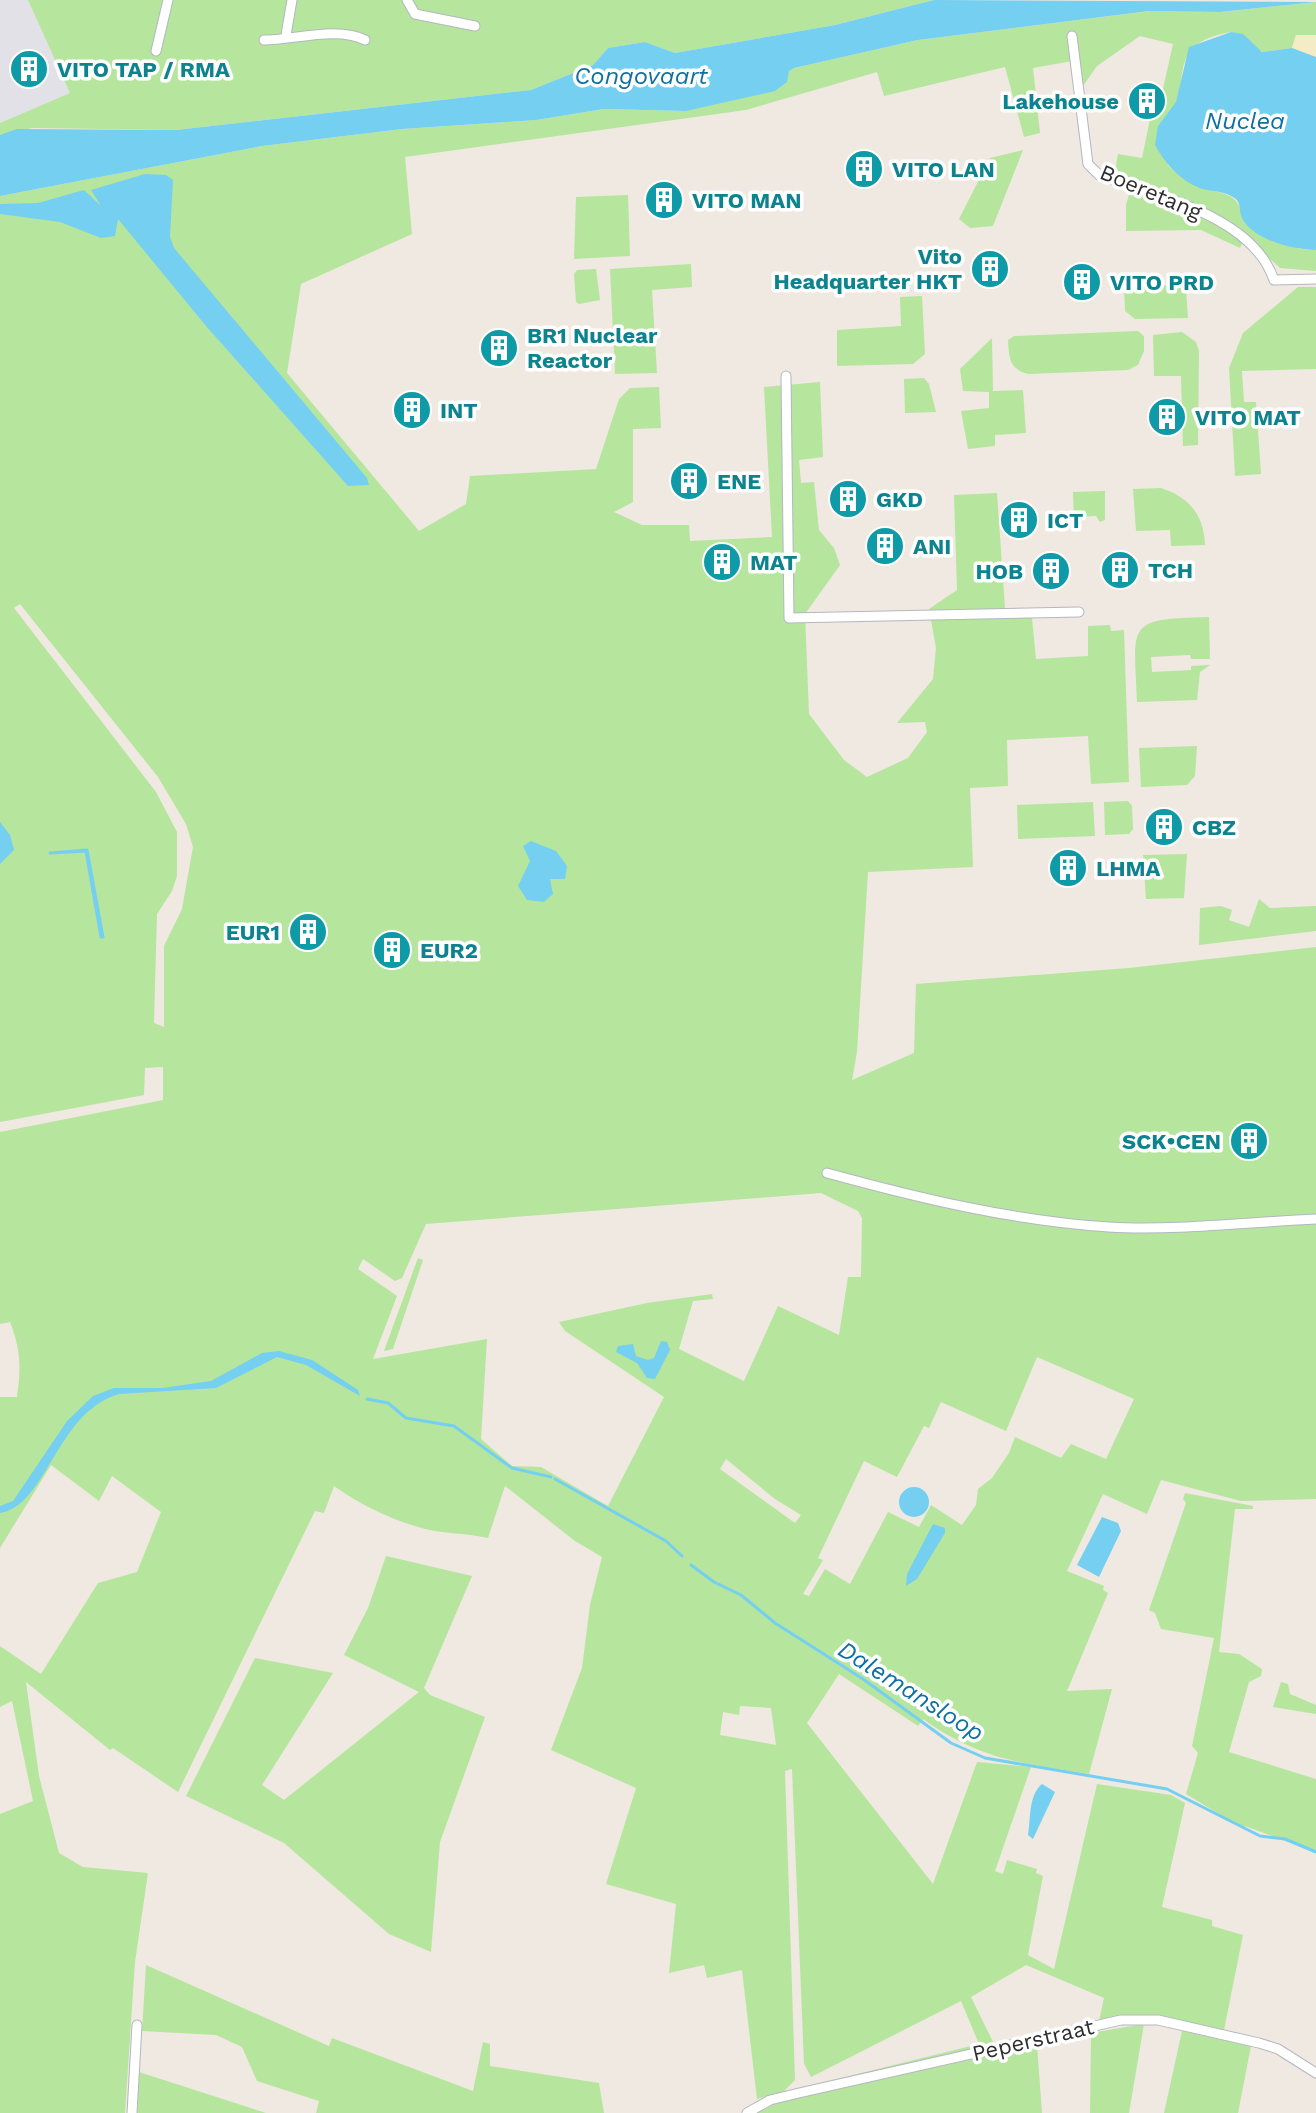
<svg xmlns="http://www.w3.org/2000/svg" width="1316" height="2113" font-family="'Work Sans',sans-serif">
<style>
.industrial{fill:#e3e1e8}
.green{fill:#b6e59e;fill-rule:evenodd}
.sand{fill:#f3ecc5}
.water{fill:#75cff0}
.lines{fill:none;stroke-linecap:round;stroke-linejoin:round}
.stream{stroke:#75cff0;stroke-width:3}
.street-casing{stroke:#b4b7c1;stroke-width:11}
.street{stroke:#fff;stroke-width:9}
.labels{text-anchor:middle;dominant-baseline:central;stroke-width:7;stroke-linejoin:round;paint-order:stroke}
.culture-label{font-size:22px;font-weight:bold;fill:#0d838f;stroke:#fff;text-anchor:start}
.street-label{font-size:22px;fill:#2e2e2e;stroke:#fff}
.water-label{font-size:24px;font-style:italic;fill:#0d6fa3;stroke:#fff}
</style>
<rect width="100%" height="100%" fill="#efe9e1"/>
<path class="industrial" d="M0,0H28L70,93L0,123Z"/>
<path class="green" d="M28,0H934L835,25L675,53L645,42L608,48L593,65L531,90L176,130L32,128L0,135V123L70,93Z
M1316,2V35H1296L1292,48L1263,52L1231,32C1156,45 1200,91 1163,121L1168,165C1179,176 1191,185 1206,189C1227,195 1238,193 1243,218L1300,249L1316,250V271L1280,268L1245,236L1240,248L1201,230L1126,231V205L1133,181L1114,176L1118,154L1142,158L1152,110L1158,111L1173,44L1140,36L1097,66L1083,86L1078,60L1033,68L1040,133L1024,137L1005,67L884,96L877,72L746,110L405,157L412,234L301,284L287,373L419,531L466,504L470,476L596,469L619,399L630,388L659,387L661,428L633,429V502L614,512L642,525H689L690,541L772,537L764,387L820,382L823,457L799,460L801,483L814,482L819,530L834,548L840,565L805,614L809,714L844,760L867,777L908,758L927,732L925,722L897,723L933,679L936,648L929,609L957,590L954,495L997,493L1005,608H1031L1036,659L1088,656V626L1110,625L1111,631L1124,630L1129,782L1091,784L1088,736L1007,740L1008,786L970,788L973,867L868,872L857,1052L852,1080L914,1053L916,984L1129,968L1316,947V1499L1241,1501L1161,1480L1147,1514L1103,1494L1067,1571L1104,1586L1103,1590L1108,1593L1067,1691L1112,1689L1089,1774C1022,1763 980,1760 923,1719L918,1726L839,1674L807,1723L933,1884L977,1762L1031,1767L995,1871L1003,1874L1007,1860L1037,1869L1036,1873L1043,1876L1028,1955L1054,1969L1097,1784L1171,1795L1185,1803L1162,1907L1212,1920V1926L1243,1935L1224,2030C1181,2020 1143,2011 1099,2021L1104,1998L1026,1965L971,1997L994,2044L825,2082L979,2044L961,2001L811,2077L804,2064L792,1769L785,1771L795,2080L784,2091L757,2099L742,1970L707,1978L704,1965L669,1973L676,1904L606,1884L636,1788L551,1750L582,1668L590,1605L602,1557L575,1541L505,1486L488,1538C467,1533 445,1534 425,1529C392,1520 362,1506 334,1486L324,1513L315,1511L178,1792L113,1748L110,1750L26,1682L39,1776L59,1853L83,1867L148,1873L135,1962L125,2113H0V1814L33,1801L12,1701L0,1707V1646L41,1674L98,1583L137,1572L161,1512L112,1476L99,1501L51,1465L0,1548V1397H17C21,1368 21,1350 10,1322L0,1324V1132L163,1100V1067L145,1068L144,1095L0,1122V196L262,146L402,129L536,120L604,109L686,111L794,68L918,40L1150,11L1220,12ZM20,604L158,777L186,824L193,847L182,909L164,946V1027L154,1023L157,914L172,891L177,876V832L156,792L14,608ZM821,1193L858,1211L862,1218L861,1277H848L839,1335L778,1306L744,1381L679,1349L693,1301L713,1299L712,1294L647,1303L559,1322L565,1331L664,1397L608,1506L541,1467L512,1466L481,1439L487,1339L373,1359L397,1296L358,1269L363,1259L395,1281L402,1278L426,1224ZM1037,1357L1134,1399L1106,1459L1071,1444L1061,1458L1015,1437L1009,1453L992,1478L978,1489L976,1505L962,1525L931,1505L919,1527L888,1512L850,1584L825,1569L809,1596L803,1594L823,1560L818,1558L864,1461L897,1477L924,1426L929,1428L941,1402L1006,1431ZM726,1459L775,1499L801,1515L795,1523L720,1469ZM740,1706L771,1708L776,1745L720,1735L723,1712L739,1715Z
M1023,150L993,226L970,228L959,219L990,158Z
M628,195L630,256L574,259L576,197Z
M691,264L692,287L652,290L657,373L615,374L610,269Z
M596,269L600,300L579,304L576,302L574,274L577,270Z
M1181,285L1186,289L1188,318L1135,319L1125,311L1124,287Z
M1298,287H1316V369L1242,371L1244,402H1256L1261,474L1235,476L1229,368L1243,333Z
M922,296L925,354L913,364L837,366V330L901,326L900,297Z
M1138,331L1144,336V351L1138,365L1128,370L1029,374C1009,370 1009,357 1008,340L1014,336Z
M1182,332L1196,342L1199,351L1198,445L1183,446L1181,376H1154L1153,335Z
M992,338L993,391L1023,390L1026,433L995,435V446L968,449L961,411L989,408V392L963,391L960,369Z
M924,378L929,384L936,412L905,413L904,379Z
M1161,488C1189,497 1204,515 1205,545L1171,546L1170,530L1136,531L1133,489Z
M1105,491V520L1100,522L1096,516L1080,517L1082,523H1074L1073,492Z
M1209,617L1210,659H1191L1190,655L1151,657L1152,672L1191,670V666L1210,665L1200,672L1197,700L1137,702C1134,623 1125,619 1209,617Z
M1197,746L1195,776L1187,785L1141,787L1139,748Z
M1128,801L1132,806L1133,829L1129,834L1105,835L1104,802Z
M1093,802L1095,836L1018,839L1017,805Z
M1187,854L1184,898L1146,899L1143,855Z
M1259,899L1270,908L1316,906V931L1199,945L1200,908L1221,906L1232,910L1229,920L1249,927Z
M418,1258L423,1260L393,1349L384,1351Z
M1185,1493L1253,1506V1509H1235L1219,1652L1239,1654L1262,1669L1261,1676L1249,1682L1229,1752L1316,1779V1852L1245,1826L1244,1829L1186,1794L1198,1753L1192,1746L1214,1638L1161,1629L1155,1613L1149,1610L1186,1503L1183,1499Z
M386,1556L472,1576L424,1688L430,1695L485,1717L440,1842L431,1952L389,1934L284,1843L186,1796L255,1658L333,1673L262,1785L284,1800L419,1692L344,1655L368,1608Z
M1281,1682L1288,1684L1290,1694L1316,1705V1714L1273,1707Z
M146,1965L329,2046L332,2038L473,2091L483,2042L490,2044V2066L599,2083L604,2113H316L319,2101L257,2081L242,2047L216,2035L142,2031Z
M1144,2024L1129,2113H1090L1091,2033Z
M1182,2031L1251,2046L1238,2113H1164Z
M1037,2045L1042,2113H757L778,2102L808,2095Z
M139,2072L266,2113H136Z"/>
<path class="sand" d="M1296,35H1316V57L1292,48Z"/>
<path class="water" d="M934,0L1316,2L1220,12L1149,11L918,40L794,68L789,71L787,82L775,91L686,111L604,109L536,120L402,129L262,146L0,196V135L17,129L176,130L531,90L593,65L608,48L645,42L675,53L835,25Z
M1231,32L1243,34L1262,52L1292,48L1316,57V250C1294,250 1253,240 1242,218C1239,211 1241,206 1237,200C1227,192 1219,192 1207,190C1184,185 1166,165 1155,145L1158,126L1176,102L1189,47Z
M145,174L166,175L173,180L170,237L174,248L367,478L369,485L348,486L206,326L118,219L115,236L101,238L60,222L0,214V204L38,203L84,190L101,206L91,190Z
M0,822L10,835L14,850L0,864Z
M531,841L556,851L567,866L565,879H550L553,894L544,902L527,900L518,886L530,861L523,846Z
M661,1341L667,1342L670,1350L655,1379L647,1378L637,1363L616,1352L618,1346L633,1344L636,1356L648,1360L654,1358Z
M279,1351L312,1360L358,1390L360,1396L306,1365L277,1357L216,1388L119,1394C56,1412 47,1506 0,1513V1506L13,1501L67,1421L93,1396L114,1388H162L211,1381L262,1353Z
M899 1502a15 15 0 1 1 30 0a15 15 0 1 1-30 0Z
M1102,1517L1118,1523L1121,1531L1099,1577L1077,1565Z
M933,1524L945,1528V1533L917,1579L906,1586L907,1574Z
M1042,1784L1055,1792L1033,1839L1028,1835C1031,1819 1028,1796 1042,1784Z"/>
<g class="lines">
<path class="stream" d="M87,850L103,937H101L86,851L50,853Z
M367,1399L388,1403L406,1418L454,1426L512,1468L551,1477
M555,1479L666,1541L682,1556
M691,1565L714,1582L741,1595L775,1623L863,1679L951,1743L985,1758L1167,1789L1260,1836L1285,1839L1316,1852"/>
<g class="street-casing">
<path id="street" d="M407,0L415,14L475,26
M286,35L292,0
M1072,36L1088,164L1099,175C1156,196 1252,215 1274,280L1316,279
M264,40C293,40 338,26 365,40
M156,51L168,0
M786,376L789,618L1079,612
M827,1173C918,1198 1014,1221 1109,1227C1172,1231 1251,1222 1316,1219
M132,2113L137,2025
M747,2113L770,2100L799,2093L1121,2020H1158L1259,2043L1278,2049L1316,2073"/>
</g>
<use href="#street" class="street"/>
</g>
<defs>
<g id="building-disc" transform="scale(2)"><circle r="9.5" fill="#0f9aa8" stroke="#fff"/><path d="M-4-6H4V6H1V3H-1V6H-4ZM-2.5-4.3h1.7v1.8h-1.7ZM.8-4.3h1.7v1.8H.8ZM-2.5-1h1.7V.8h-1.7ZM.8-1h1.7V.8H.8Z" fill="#fff"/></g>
</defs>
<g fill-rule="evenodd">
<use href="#building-disc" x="29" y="69"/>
<use href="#building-disc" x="1147" y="101"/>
<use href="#building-disc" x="864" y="169"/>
<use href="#building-disc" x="664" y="200"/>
<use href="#building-disc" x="990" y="269"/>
<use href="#building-disc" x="1082" y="282"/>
<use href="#building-disc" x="499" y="348"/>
<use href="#building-disc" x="412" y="410"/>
<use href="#building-disc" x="1167" y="417"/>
<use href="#building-disc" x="689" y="481"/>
<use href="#building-disc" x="848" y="499"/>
<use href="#building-disc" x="1019" y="520"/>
<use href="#building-disc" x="885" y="546"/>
<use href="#building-disc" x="722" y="562"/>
<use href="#building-disc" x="1120" y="570"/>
<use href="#building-disc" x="1051" y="571"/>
<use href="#building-disc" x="1164" y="827"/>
<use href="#building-disc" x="1068" y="868"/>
<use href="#building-disc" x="308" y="932"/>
<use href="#building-disc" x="392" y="950"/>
<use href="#building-disc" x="1249" y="1141"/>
</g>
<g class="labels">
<g class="culture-label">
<text x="57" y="69">VITO TAP / RMA</text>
<text x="1119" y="101" text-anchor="end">Lakehouse</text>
<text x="892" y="169">VITO LAN</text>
<text x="692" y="200">VITO MAN</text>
<text x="962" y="256" text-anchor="end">Vito<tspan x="962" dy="25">Headquarter HKT</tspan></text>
<text x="1110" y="282">VITO PRD</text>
<text x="527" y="335">BR1 Nuclear<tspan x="527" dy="25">Reactor</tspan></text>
<text x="440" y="410">INT</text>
<text x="1195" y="417">VITO MAT</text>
<text x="717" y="481">ENE</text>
<text x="876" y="499">GKD</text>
<text x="1047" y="520">ICT</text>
<text x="913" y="546">ANI</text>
<text x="750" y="562">MAT</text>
<text x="1148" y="570">TCH</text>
<text x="1023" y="571" text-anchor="end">HOB</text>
<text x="1192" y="827">CBZ</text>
<text x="1096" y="868">LHMA</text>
<text x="280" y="932" text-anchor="end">EUR1</text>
<text x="420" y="950">EUR2</text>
<text x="1221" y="1141" text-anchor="end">SCK•CEN</text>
</g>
<g class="street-label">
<text transform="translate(1151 192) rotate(23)">Boeretang</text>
<text transform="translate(1033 2040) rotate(-13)">Peperstraat</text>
</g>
<g class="water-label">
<text x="641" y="76">Congovaart</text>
<text x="1245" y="121">Nuclea</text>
<text transform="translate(911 1691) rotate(32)">Dalemansloop</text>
</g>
</g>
</svg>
